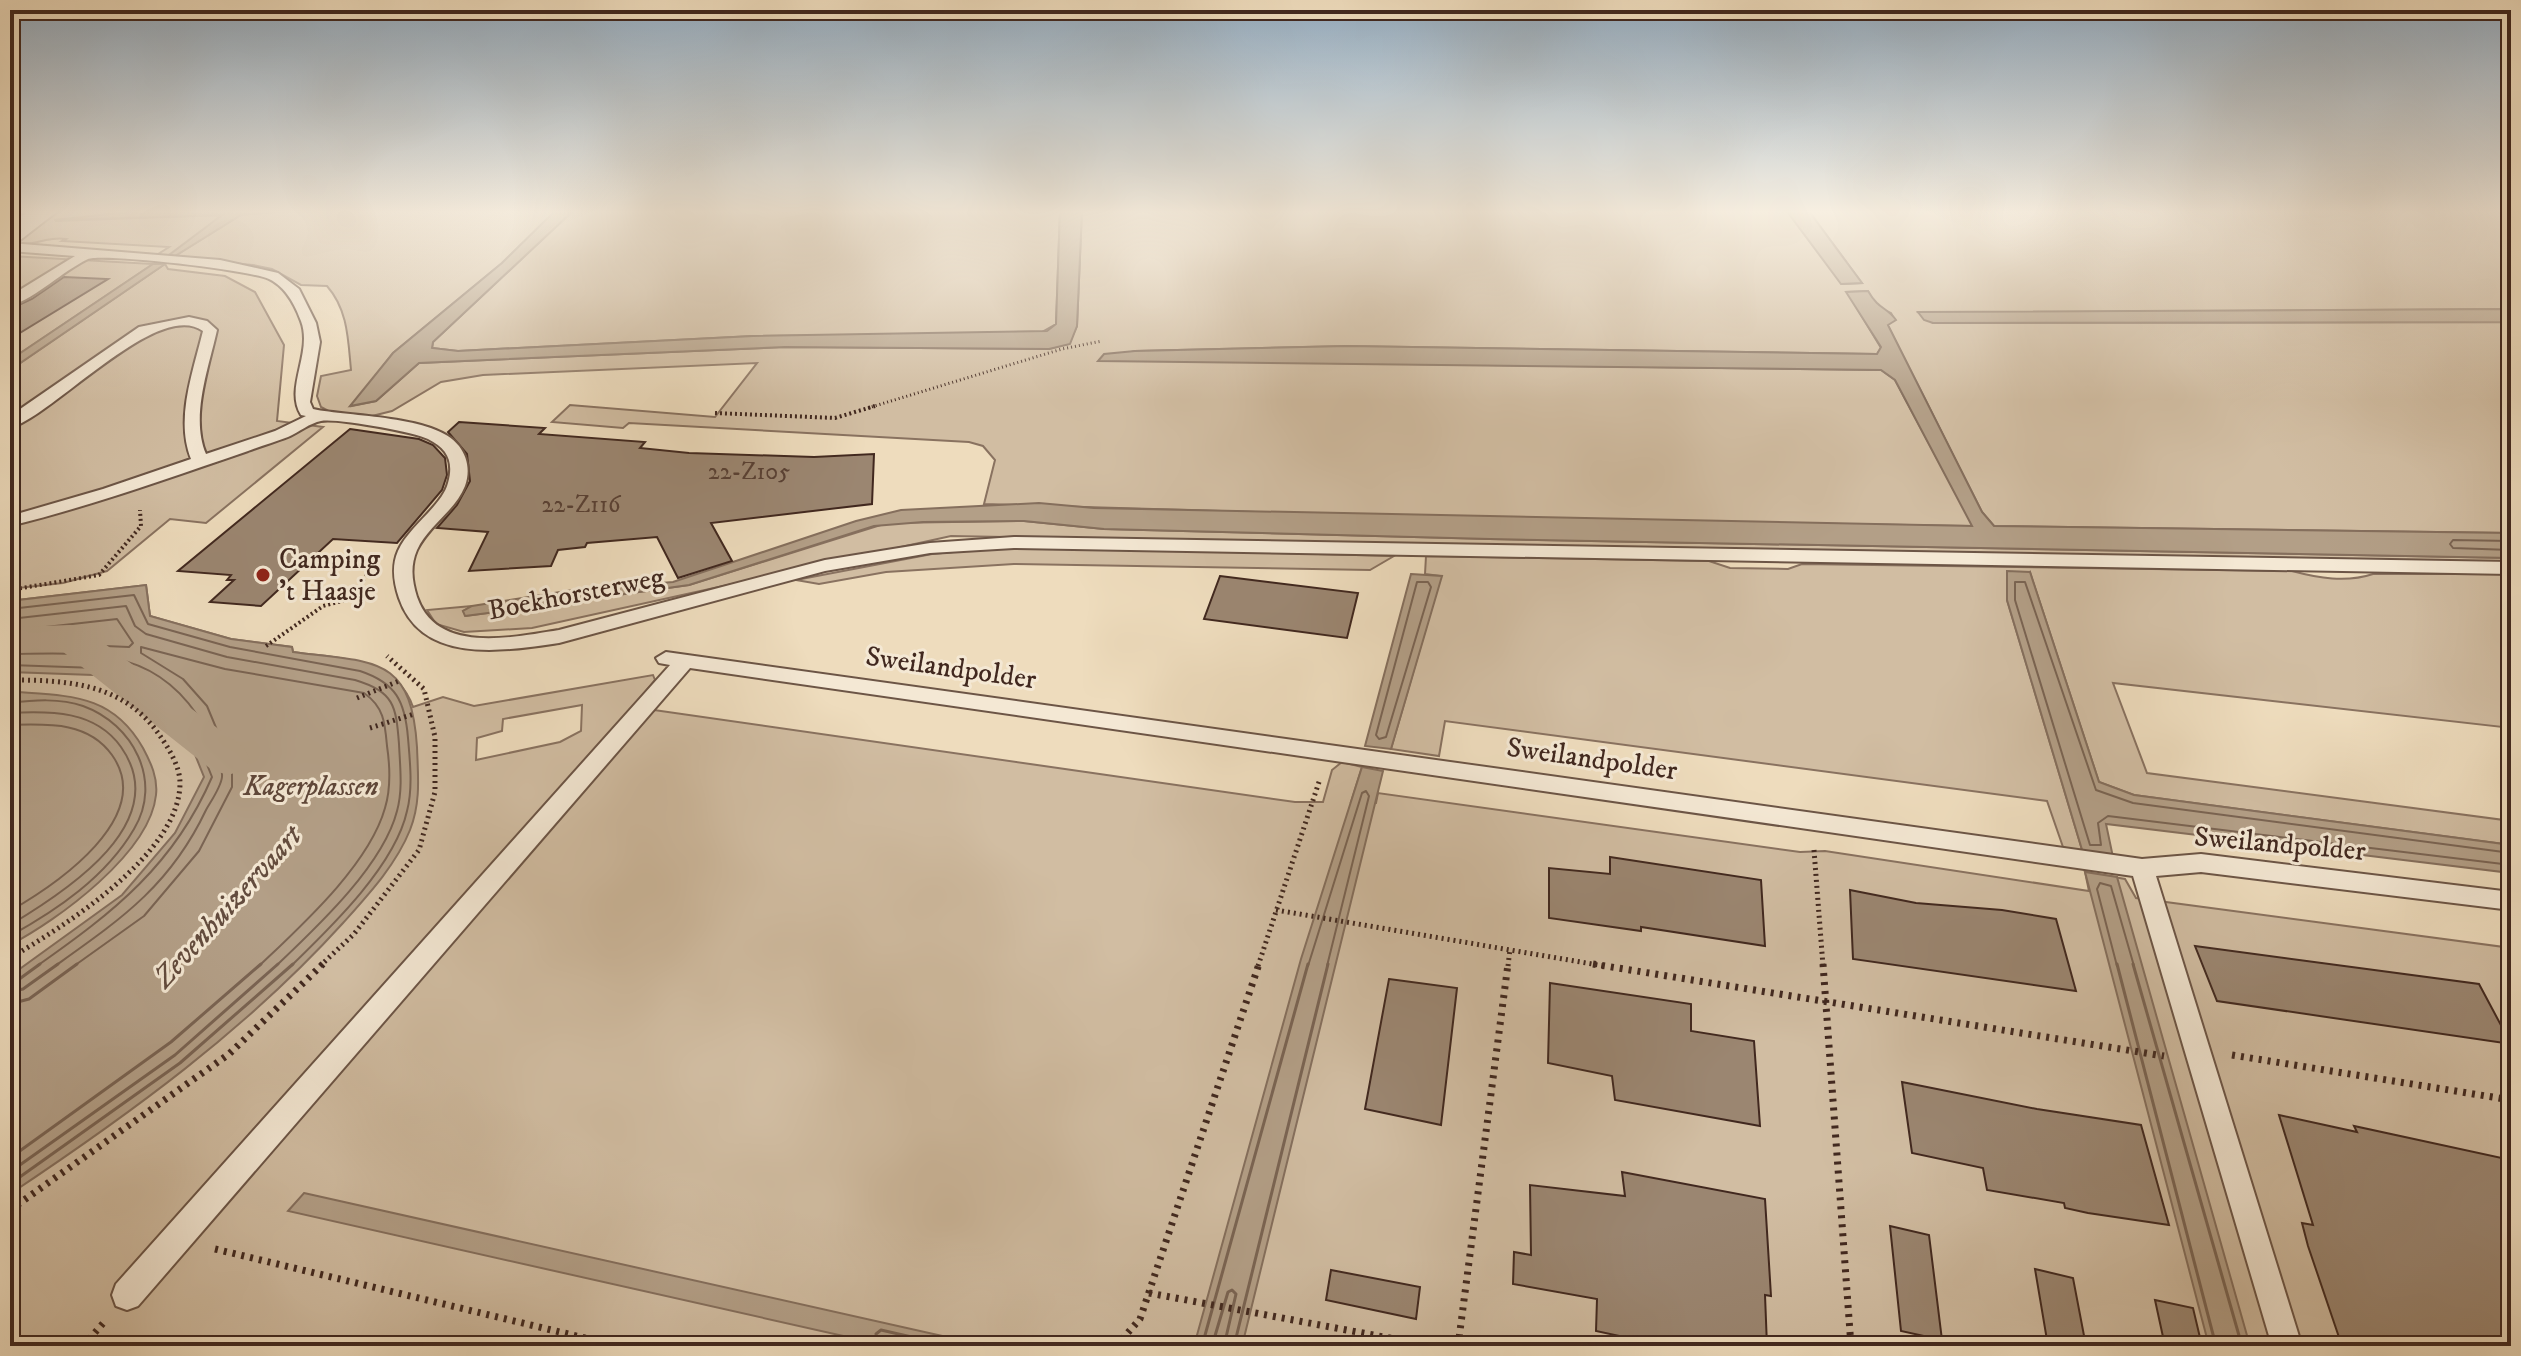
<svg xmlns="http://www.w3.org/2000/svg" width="2521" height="1356" font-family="'IM FELL DW Pica',serif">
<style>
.green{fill:#d1bda2;stroke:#897260;stroke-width:2;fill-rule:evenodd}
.water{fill:#b39f87;stroke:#856f5d;stroke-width:2}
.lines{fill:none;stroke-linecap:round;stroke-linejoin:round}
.shore-far1{stroke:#7a6453;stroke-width:2}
.shore{stroke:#7a6453;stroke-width:3}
.canal{fill:#b39f87;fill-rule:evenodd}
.building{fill:#9b8671;stroke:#41281f;stroke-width:2}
.service-casing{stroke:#6c5546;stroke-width:4}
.minor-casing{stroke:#6c5546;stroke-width:4}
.path-far3{stroke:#41281f;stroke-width:3;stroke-dasharray:1 3;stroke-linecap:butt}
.path-far2{stroke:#41281f;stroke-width:4;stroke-dasharray:2 3;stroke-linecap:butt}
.path-far1{stroke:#41281f;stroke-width:5;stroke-dasharray:2 4;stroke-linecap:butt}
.path{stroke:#41281f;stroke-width:7;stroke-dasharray:3 6;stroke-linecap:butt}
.service{fill:#f4e8d4;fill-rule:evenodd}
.minor{fill:#f4e8d4;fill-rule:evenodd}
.poi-dot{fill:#8f2418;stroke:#f4e8d4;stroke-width:3}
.labels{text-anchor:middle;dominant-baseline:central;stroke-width:6;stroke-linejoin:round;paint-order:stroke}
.number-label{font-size:24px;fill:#584034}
.poi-label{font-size:28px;fill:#41281f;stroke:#f4e8d4;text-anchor:start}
.street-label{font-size:28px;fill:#41281f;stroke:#f4e8d4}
.park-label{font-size:28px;font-style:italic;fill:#5e4639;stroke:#f4e8d4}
.water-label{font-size:30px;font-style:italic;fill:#634c3e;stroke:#f4e8d4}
</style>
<rect width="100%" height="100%" fill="#eedcbd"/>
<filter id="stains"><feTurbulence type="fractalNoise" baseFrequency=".0025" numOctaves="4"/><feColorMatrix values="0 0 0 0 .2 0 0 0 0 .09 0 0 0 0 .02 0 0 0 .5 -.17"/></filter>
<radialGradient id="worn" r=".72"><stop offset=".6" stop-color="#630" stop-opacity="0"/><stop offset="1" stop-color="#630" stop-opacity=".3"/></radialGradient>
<path class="green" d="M54,210H155L55,221L222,215L175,256L241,215L251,212L556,210L502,263L393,353L352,406L376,401L419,363L785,347L1049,349L1069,344L1077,326L1082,210H1786L1842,284L1862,283L1808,210H2511V309L1919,313L1933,323L2511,322V533L1994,526L1982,512L1887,324L1895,320L1891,313L1877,307L1868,291L1847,292L1881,348L1877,354L1347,346L1135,351L1099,360L1881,370L1895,380L1973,526L1460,518L984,504L995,460L983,446L969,442L629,423L623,428L552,422L570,405L715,417L757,363L483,375L441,382L392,411L368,417L336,415L321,407L317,396L321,376L351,370C348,339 348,310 327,286L301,285L272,269L253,265L155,256L169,247L62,241L66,239C48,236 37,245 19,244L17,239Z
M574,210H1060L1056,324L1040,333L753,336L458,351L432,348L433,342Z
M10,256L153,264L10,360Z
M165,264L168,269L225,276L255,292L284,345L277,421L323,427L206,523L170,519L107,571L63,583L10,589V370Z
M1024,521L1104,529L1490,539L2511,558V564L951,536L532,628L464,632L436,624L427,610L472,606L463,611L466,616L689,585L887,523Z
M1007,547H1062L1394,556L1370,570L1014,564L886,572L819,584L796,580L932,554Z
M1426,556L1709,561L1730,568L1788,569L1802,564L2292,571C2318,578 2346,583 2373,574H2511V728L2113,683L2147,773L2511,821V845L2134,795L2099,782L2030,572L2007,600L2083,853L2063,847L2047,801L1445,721L1439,756L1391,749L1441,576L1425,574Z
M146,585L150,616L231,639L292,647L293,652C340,659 395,656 413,707L443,697L474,706L653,675L655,680L633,707L1295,802H1323L1332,770L1342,762L1362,767L1351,802L1376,803L1378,793L1800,852L1825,851L2089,891L2085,872L2125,879L2136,898L2511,948V1346H10V601ZM582,705L581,731L560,742L476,760L477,738L502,731L503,719Z"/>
<path class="water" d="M148,210H302L241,215L175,256L169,255L222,215L54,220Z
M556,210H574L433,342L432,348L458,351L753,336L1047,331L1056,324L1060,210H1082L1077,326L1070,344L1049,349L785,347L419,363L376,401L350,406L393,353L502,263Z
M1786,210H1808L1862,283L1841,284Z
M153,264H165L10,370V360Z
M1868,291C1879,310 1887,307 1896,320L1888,325L1982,512L1994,526L2511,533V558L1490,539L1104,529L1024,521L923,522L874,526L689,585L488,613L465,616L463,611L472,606L573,590L673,582L856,521L901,510L1039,503L1094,508L1972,526L1895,380L1881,370L1098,361L1104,354L1135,351L1347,346L1877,354L1881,347L1846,292Z
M2511,309V322L1933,323L1924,320L1918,312Z
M2007,571L2030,572L2099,782L2134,795L2511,845V873L2106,824L2113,857L2083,853L2007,600Z
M1411,574L1442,576L1391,749L1365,746Z
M146,585L150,616L231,639L292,647L293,652C372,663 411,653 417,747C418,776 421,802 410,830C396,865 368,895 343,923C246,1030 130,1114 10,1194V976L122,895L175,833L204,777L182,722L164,702L121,676L10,672V601Z
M17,692C72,696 113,695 143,748C151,763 158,778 156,795C150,853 58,920 10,945V697Z
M1362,767L1383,771L1242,1346H1194L1301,959Z
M2085,872L2117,877L2250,1346H2209Z
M304,1193L987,1346H888L288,1211Z"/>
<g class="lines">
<path class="shore-far1" d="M2511,541L2453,540L2450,544L2453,548L2511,550
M1417,582H1428L1431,587L1386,737L1379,739L1376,735Z
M10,609L134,595L148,624L230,647L360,671C396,683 405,701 408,738C410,762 413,788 407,811C395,866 330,928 291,966
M10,619L126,606L135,626L146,634L227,657L355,680C394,692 396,705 399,744C400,766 403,790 397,811C383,866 316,928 276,966
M10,631L117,619L133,643L129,647L10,642
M10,654C90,653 158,646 204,726C211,739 223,761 222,777C221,787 211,801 206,810C170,886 121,919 55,966
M10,665L125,669L169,696L188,717L212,777C174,865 114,912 37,966
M10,703C34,700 60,698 83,706C133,724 163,781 134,829C106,877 57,910 10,936
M10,713C50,711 95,710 121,747C174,822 67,891 10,925
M10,725C47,724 88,721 112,755C156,817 57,884 10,911
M2511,853L2133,803L2096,790L2025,582H2015V600L2090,845H2101L2098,823L2108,816L2511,865
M74,966L144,916L199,851L232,787V766L207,706L183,679L141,653V647L225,669L364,693C384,707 385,723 387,746C390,766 391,788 385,808C369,865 301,926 259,966
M1308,966L1362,793L1366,791L1369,796L1327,966
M2117,966L2097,889L2100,883L2111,886L2134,966"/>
<path class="shore" d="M2117,964L2216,1346
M2133,964L2242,1346
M10,981L18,980L40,964
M10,992L23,989L58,964
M10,1004L29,999L77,964
M10,1158L171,1042L261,964
M10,1172L175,1055L278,964
M10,1184L180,1063L293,964
M880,1346L876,1334L881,1330L951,1346
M1202,1346L1308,964
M1212,1346L1228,1292L1232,1290L1236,1294L1224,1346
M1234,1346L1328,964"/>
<path class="canal" d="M71,625L85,629L244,748L250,759L244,770L228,775L212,770L62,651L10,653V627Z"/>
</g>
<path class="building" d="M64,277L108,279L10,339V309L32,299Z
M459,422L545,428L539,434L645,442L640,448L689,453L814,457L874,454L872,504L711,523L732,561L678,578L657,537L587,543L585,547L558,550L551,566L469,571L488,532L437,528L457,505L470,481L467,454L448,432Z
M350,429L419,439L433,445L445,458L447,475L442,490L397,543L333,539L261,606L210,602L234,580H227L231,575L178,571Z
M1220,576L1358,593L1347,638L1204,619Z
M1610,857L1761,880L1765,946L1641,927V931L1549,918V868L1610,874Z
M1850,890L1916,903L2002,910L2056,919L2076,991L1853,959Z
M2195,946L2479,984L2511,1044L2217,1001Z
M1389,979L1457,988L1441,1125L1365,1109Z
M1550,983L1691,1004V1031L1754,1041L1760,1126L1615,1100L1612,1076L1548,1063Z
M1902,1082L2037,1109L2141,1125L2169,1225L2088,1213L2065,1208L2064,1203L1987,1190L1983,1168L1912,1153Z
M2279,1115L2357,1132L2354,1126L2511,1160V1346H2342L2308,1246L2302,1223L2313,1225Z
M1622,1172L1765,1199L1771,1296L1765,1295L1767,1346H1666L1596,1331L1597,1299L1513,1284L1514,1252L1531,1255L1530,1185L1625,1196Z
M1890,1226L1929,1235L1942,1340L1901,1331Z
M2035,1269L2073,1278L2086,1346H2048Z
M1331,1270L1420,1287L1416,1319L1326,1300Z
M2155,1300L2193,1308L2202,1346H2165Z"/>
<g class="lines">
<g class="service-casing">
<path id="service" d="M10,243L220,260L278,273L299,289L316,323L320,342L310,402L313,409C349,417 436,415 459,446C468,458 470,472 465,486C455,511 428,526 417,550C410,566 412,581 417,597C437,655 513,637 559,630L825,560L930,543L1014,537L2511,562V574L1014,548L930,553L825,571L559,643C504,651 422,665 399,598C394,583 391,567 398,551C409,526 442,506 448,483C454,462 448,449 428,439C413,432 337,418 321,421C310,423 299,432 288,437C275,442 261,446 248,451C169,478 91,506 10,526V516L103,489L191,459C175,419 193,372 203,331C158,298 53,416 10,428V416L139,327L189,317L207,321L217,330C209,367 190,417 206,454L275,431L306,416L301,415C284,388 313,353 301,321C295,305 286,287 269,279C250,270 103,253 88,259C61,272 38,297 10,306V296L75,256L10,251Z
M666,652L2142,859L2201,854L2511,892V910L2201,872L2156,876L2302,1346H2272L2133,876L690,668L138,1306L127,1310L116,1306L112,1295L116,1284L670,665L659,663L656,658Z"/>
</g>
<g class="minor-casing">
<path id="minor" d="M30,210H59L19,241L10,244V224Z"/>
</g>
<path class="path-far3" d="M868,408L1062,349L1102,341"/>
<path class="path-far2" d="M715,413L835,418L875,406
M10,590L99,575L141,526L140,510
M266,646L323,606L350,599L373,566"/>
<path class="path-far1" d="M10,680C67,680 122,683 158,733C168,747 180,766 180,783C180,854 63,927 10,958
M357,698L399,681
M370,728L414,714
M1814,850L1823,966
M1276,910L1604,966
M320,966L354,934L419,850L435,792V737L424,689L387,656
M1258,966L1320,779
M1508,966L1510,949"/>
<path class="path" d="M1593,964L2164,1056
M1823,964L1851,1346
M2232,1055L2511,1100
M10,1210L229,1054L323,964
M215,1249L618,1346
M1149,1293L1432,1346
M83,1346L106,1320
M1116,1346L1140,1319L1259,964
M1458,1346L1508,964"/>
<use href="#service" class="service"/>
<use href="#minor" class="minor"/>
</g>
<linearGradient id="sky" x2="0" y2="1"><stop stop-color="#93acc1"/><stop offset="0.53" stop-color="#f7efe1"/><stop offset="1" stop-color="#f7efe1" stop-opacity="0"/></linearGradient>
<rect width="2521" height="400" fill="url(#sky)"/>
<circle class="poi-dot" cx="263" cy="575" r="8"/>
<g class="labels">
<g class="number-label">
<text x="749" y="472">22-Z105</text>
<text x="581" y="505">22-Z116</text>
</g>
<g class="poi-label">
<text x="279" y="559">Camping<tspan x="279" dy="32">'t Haasje</tspan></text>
</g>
<g class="street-label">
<text transform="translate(576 594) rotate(-11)">Boekhorsterweg</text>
<text transform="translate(951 668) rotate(8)">Sweilandpolder</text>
<text transform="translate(1592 759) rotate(8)">Sweilandpolder</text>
<text transform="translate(2280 844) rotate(5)">Sweilandpolder</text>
</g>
<g class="park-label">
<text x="311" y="786">Kagerplassen</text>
</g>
<g class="water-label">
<text transform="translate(228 907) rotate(-48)">Zevenhuizervaart</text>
</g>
</g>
<rect width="2521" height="1356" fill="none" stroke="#eedcbd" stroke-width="40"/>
<rect x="12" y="12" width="2497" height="1332" fill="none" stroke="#41281f" stroke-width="4"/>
<rect x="20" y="20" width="2481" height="1316" fill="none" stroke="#41281f" stroke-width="2"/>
<rect width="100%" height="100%" filter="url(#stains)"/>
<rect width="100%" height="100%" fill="url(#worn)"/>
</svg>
